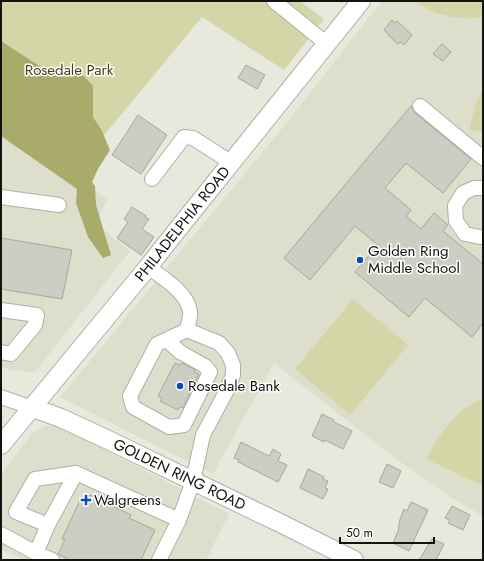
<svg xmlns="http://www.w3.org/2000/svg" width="484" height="561" font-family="Jost,sans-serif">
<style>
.built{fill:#dddecb}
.green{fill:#d4d6a8}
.forest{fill:#a9ab6b}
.building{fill:#cdcec3;stroke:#a6a79c}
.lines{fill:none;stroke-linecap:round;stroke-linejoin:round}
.minor-casing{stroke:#afb0a5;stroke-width:16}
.major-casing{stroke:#afb0a5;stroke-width:20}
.minor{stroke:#fff;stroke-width:14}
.major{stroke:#fff;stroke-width:18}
.poi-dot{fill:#024fb9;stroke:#fff;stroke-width:1.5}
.labels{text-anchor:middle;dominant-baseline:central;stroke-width:3;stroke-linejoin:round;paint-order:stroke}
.park-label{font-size:15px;fill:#434311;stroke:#fff}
.street-label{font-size:15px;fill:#12130f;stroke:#fff}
.poi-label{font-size:15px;fill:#12130f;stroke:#fff;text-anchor:start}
</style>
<rect width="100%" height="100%" fill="#e8e9dd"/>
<path class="built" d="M382,1H483V516L452,498L396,459L274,363L213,474L60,397L199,229L280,131Z
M1,123L107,199L96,223L130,251L35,372L17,371L1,367Z
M57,425L229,514L206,560H23L1,549V475L32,433L45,426Z"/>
<path class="green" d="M1,1H300L324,19L284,70L202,17L72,174L1,123Z
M414,1H483V17C468,20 448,17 433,12C427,9 420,5 414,1Z
M483,87V132L469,130L475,106Z
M353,299L408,345L350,415L295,369Z
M483,399V486L426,459C437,440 449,418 469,406C473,403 478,401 483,399Z"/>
<path class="forest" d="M1,41L50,73L62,72L84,76L93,86V117L102,131L110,150L98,169L92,182L95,186L96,205L111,255L103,258L88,237L76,203L77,189L1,136Z"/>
<path class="building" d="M392,20L395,23L397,21L412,35L404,45L400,42L398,44L388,35L389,34L384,30Z
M442,44L451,52L443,61L433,54Z
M246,65L265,75L257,89L238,78Z
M411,106L415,113L471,159L443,193L406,163L385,188L411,210L406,216L421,229L434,213L448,225L443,231L483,264V323L472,337L425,298L409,317L355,272L378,245L355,226L310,280L284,258Z
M138,115L167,135L141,174L112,155Z
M132,207L146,216L145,217L149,219L142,229L154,237L141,255L117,238L128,222L124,219Z
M1,238L72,250L62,299L1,289Z
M175,363L180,365L182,363L195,370L194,372L199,374L183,408L180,407L178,410L160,401L162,398L158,396Z
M322,414L334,420V422L352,431L343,449L325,440L324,442L312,436Z
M241,442L269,456L273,449L281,454L278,461L287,465L278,482L238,462L239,460L234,458Z
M387,464L401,471L393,488L379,482Z
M308,469L324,477L323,479L328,481L325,488L328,489L323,499L300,488Z
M91,495L131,515L129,518L155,530L141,560H70L58,554L65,540L62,539L81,498Z
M411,502L428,510L409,551L393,543L399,529L398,528L400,523L399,522L404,509L407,511Z
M452,506L470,515L463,530L448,523L450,520L445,518Z
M432,539L444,544L436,560H419Z"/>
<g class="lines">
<g class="minor-casing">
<path id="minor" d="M274,1L327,44
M420,106L483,158
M152,179L184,137L193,138L232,163
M483,188H474L463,193L455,206L456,221L465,234L480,237H483
M1,197L59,205
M148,267C163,278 187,292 190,311C191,317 188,324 187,330L157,344L130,396L133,407L169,427L184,425L210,372L205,366L180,352L167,340
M1,310L37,315L35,325L11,354L1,352
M1,397L33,408
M48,525L76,473
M1,534L36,553L52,560
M36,553L48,525L16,512L35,479L76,473L179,520
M159,560L179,520L193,481L203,435L227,390L233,375V365L228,353L219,343L187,330"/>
</g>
<g class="major-casing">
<g id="major">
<path id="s1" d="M33,408L61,418L104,438L280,523L354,560"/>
<path id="s2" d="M1,445L148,267L182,224L361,1"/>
</g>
</g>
<use href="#minor" class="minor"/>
<use href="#major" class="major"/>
</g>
<g class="poi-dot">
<circle cx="360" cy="260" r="4"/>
<circle cx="180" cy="386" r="4"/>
<path d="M84 494h4v4h4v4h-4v4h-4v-4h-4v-4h4z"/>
</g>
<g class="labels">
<g class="park-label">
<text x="69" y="70">Rosedale Park</text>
</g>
<g class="street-label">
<text stroke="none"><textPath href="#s2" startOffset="286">PHILADELPHIA ROAD</textPath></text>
<text stroke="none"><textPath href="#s1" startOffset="161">GOLDEN RING ROAD</textPath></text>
</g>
<g class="poi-label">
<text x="368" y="251">Golden Ring<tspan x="368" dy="17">Middle School</tspan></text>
<text x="188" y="386">Rosedale Bank</text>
<text x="94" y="500">Walgreens</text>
</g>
</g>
<rect width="484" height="561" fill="none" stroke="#12130f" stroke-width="4"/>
<path d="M340 537v6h94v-6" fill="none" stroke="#12130f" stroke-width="2"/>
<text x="346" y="537" font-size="12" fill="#12130f" stroke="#ffffff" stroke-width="3" paint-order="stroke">50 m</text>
</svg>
